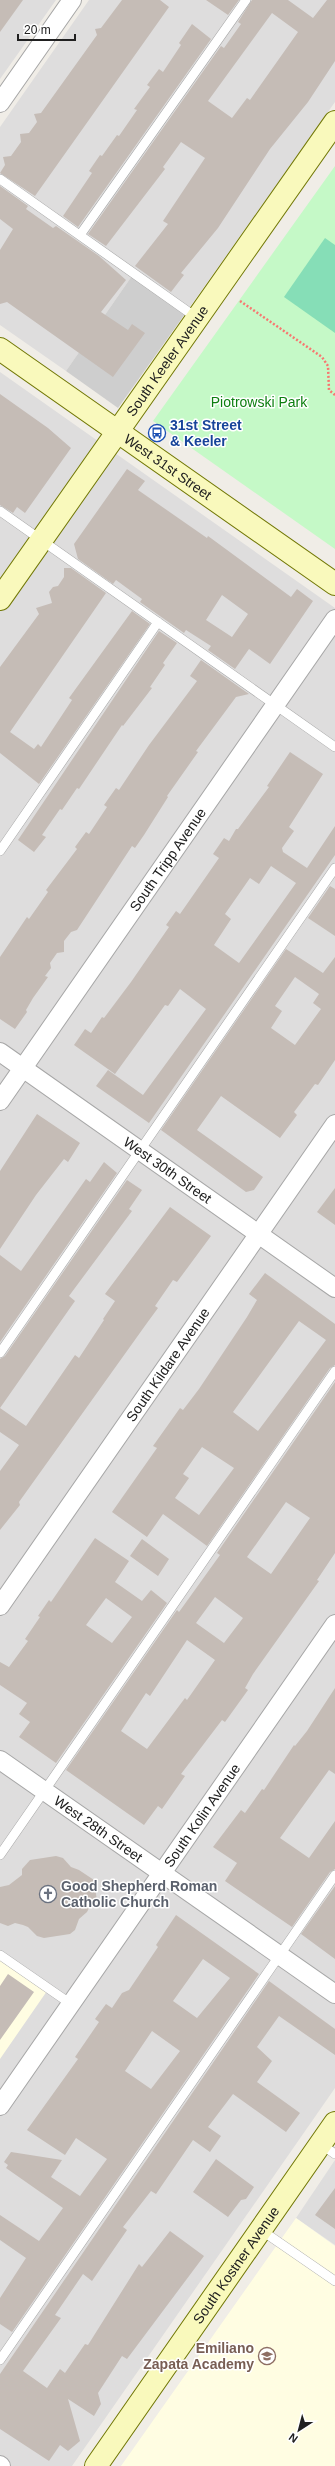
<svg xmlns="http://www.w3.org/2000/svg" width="335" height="2466" font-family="Helvetica,sans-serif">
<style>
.residential{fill:#dedddd}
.education{fill:#fffde2}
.religious{fill:#cecece}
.park{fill:#c5f9c7}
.pitch{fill:#86deb7}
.building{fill:#c5bcb6;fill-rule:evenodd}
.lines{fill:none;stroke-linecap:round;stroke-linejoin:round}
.lane-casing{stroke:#a7a7a7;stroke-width:10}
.street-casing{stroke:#a7a7a7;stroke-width:20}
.secondary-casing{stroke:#727806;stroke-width:24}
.path{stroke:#f87770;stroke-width:2.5;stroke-dasharray:2 2;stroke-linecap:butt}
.lane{stroke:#fff;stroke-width:9}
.street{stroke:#fff;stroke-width:18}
.secondary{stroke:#f9f9bc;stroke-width:22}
.labels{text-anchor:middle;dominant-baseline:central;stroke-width:3;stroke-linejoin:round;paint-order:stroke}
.street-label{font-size:14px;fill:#202020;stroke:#fff}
.park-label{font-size:14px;fill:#0d7f10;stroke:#fff}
.transit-label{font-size:14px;font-weight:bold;fill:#164399;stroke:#fff;text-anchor:start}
.worship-label{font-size:14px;font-weight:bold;fill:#5b616d;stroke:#fff;text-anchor:start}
.education-label{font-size:14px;font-weight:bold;fill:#785e54;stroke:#fff;text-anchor:end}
</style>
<rect width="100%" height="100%" fill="#f0ede7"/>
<path class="residential" d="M0,0H56L0,79Z
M89,0H335V102L187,311L134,273L66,371L0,325V127Z
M0,372L335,608V2088L72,2466H0Z
M335,2160V2245L296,2218Z"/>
<path class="education" d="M0,1959L47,1991L0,2059Z
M296,2218L335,2246V2466H121Z"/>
<path class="religious" d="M134,273L187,311L118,408L66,371Z"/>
<path class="park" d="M335,166V549L153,421Z"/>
<path class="pitch" d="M325,238L335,245V333L284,297Z"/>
<path class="building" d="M0,0H23L0,32Z
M122,0H160L169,7L35,196L0,173L5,165L3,157L11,156L21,142L20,134L29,133L37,122L34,114L41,113L97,35L95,29L101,28Z
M206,0H239L228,15Z
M252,0H288L313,18L327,0H335V61L308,102L270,149L218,228L181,273L184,275L171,292L135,266L168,224L163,221L205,158L181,142L163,167L165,169L106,246L88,234L221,46L224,48L241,24L238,22ZM272,13L298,32L250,100L247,98L232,118L208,101Z
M192,24L211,39L78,227L63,216L92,173L89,171L100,155L102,156L117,135L119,136L137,110L134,109L150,87L147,85L159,69L163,72L181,45L179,43Z
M0,186L28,206L26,209L53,228L56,226L99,256L126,280L101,312L128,330L132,324L145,333L113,377L7,302L0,304V250L13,229L0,219Z
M0,394L48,428L71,448L25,513L17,507L13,513L0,505Z
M127,469L145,481L138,490L207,538L208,536L291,597L297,589L313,601L270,664L249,649L235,669L208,650L211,646L186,630L184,633L140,602L142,599L116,580L113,584L78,559L74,544ZM222,595L248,614L232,637L206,620Z
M64,568H71L106,593L10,732L34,749L38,744L41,747L72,700L69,698L132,611L150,624L39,784L0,753V667L39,614L36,608L52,603L49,592L53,587L58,586L64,577Z
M159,631L177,643L163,663L165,665L150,687L152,688L123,726L122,725L79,789L77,788L62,810L60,809L42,835L46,837L34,852L18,840Z
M201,660L249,694L236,697L196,751L198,752L167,796L168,797L144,835L135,848L132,846L77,930L71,932L64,941V952L57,953L50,963L51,968L45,976L48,977L33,998L26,1010L27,1012L15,1029L0,1019V957L27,917L29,919L48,892L46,890L77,849L75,847L86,832L89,834L107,807L104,805L116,788L119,790L149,745L197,681L190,676Z
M290,752L323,774L289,827L294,831L282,848L283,852L307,868L335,826V855L149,1123L96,1086L108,1070L143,1095L206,1009L180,989L168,1006L165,1005L115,1074L74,1045L85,1029L91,1033L102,1017L104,1018L131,982L169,927L166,925L176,911L180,914L219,858L213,854L224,838L229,841L236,829H238L269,787L267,786ZM271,866L296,883L239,963L214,945L231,919L225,914L250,878L259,884Z
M330,886L335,889V936L308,918Z
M286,949L323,973L335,957V1060L318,1085L315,1084L294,1112L297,1115L280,1138L221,1096L197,1130L263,1177L254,1190L246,1192L161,1130ZM295,977L319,994L313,1003L321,1009L295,1045L271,1028L282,1011L275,1006Z
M37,1114L80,1143L68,1162L64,1159L36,1195L0,1249V1171Z
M104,1162L117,1173L0,1342V1255L21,1271L86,1179L90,1182Z
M127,1180L142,1190L129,1209L132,1211L69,1296L75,1301L0,1408L26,1426L75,1355L79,1358L104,1320L103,1319L115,1301L105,1294L170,1207L211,1236L177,1282L173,1280L155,1306L158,1308L147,1323L19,1502L20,1505L0,1530V1471L19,1445L0,1432V1359L5,1356Z
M335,1188V1225L317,1212Z
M265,1273L335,1324V1365L330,1368L207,1546L163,1514L147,1537L112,1512L157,1448L153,1446L180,1408L183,1410L199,1389L247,1317L257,1300L249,1294ZM299,1321L326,1340L258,1431L233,1412ZM202,1447L234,1468L199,1515L175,1498L189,1478L183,1474Z
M335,1382V1553L317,1580L319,1581L253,1674L245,1688L248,1690L225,1722L222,1720L181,1774L185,1776L162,1809L158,1806L144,1825L66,1770L177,1610L179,1612L220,1555L217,1553ZM286,1502L310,1518L271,1574L247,1557ZM215,1597L243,1618L224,1643L196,1623ZM187,1640L215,1660L187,1700L185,1698L147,1749L121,1731L146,1693L150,1696Z
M95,1538L129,1561L115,1582L142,1601L151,1590L167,1603L56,1763L19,1737L30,1722L19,1714L27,1703L0,1685V1662L9,1667L28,1641L25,1639L40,1617L38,1616L49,1600L51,1602ZM106,1598L132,1617L112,1643L86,1625Z
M142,1539L169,1559L158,1576L130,1556Z
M335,1688V1774L329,1770L280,1838L309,1858L335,1821V1869L330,1872L292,1927L225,1881L237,1863L213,1847L241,1810L245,1813L262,1789L264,1790L294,1745L295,1746L307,1731Z
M56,1856L63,1858L71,1867L79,1870L94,1880L97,1901L92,1902L87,1912L79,1919L75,1930L70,1934L44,1938L37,1936L28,1927L23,1925L15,1923L8,1926L0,1923V1887L9,1885L22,1875V1869L30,1860Z
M335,1886V1959L301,1934Z
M176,1915L259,1974L12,2332L0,2324V2298L26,2258L0,2240V2215L39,2241L63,2208L6,2168L8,2165L4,2162L11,2152L62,2160L51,2177L80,2196L107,2159L76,2138L65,2155L27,2130L78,2059L75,2057L99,2022L95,2019L106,2004L112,2008L122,1993L129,1990L158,1947L156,1945ZM203,1959L230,1978L197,2018L173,2001ZM152,2031L180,2051L151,2089L125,2071Z
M8,1974L34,1992L0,2040V1986Z
M269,1981L335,2029V2055L279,2016L257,2047L272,2061L257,2082L300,2113L286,2132L233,2094L208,2127L221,2136L210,2152L193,2140L156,2194L151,2191L123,2227L127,2230L92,2281L83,2274L55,2315L61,2318L23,2371L47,2388L60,2369L65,2373L85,2344L88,2345L139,2264L142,2267L170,2231L204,2256L127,2359L122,2356L98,2393L101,2404L94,2416L68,2399L80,2441L68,2451L60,2445L49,2461L0,2429V2374Z
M216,2159L254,2187L246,2199L241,2200L228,2217L193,2192Z
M335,2188V2229L315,2215Z"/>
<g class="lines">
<g class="lane-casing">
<path id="lane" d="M0,179L197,318
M80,235L246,0
M0,511L335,747
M0,851L158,622
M0,1353L335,868
M0,1855L335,1371
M0,1955L71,2004
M321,2144L335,2154
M261,2230L335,2281
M0,2360L335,1875"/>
</g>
<g class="street-casing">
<g id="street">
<path d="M0,103L72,0"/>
<path id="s1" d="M0,1052L335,1288"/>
<path id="s2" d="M0,1101L335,619"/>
<path id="s3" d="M0,1606L335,1124"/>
<path id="s4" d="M0,1760L335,1994"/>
<path id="s5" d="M0,2106L335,1624"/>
<path d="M0,2465L1,2466"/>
</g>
</g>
<g class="secondary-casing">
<g id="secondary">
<path id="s6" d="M0,349L335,584"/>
<path id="s7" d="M0,599L335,122"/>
<path id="s8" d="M96,2466L335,2123"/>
</g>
</g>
<path class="path" d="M240,301L322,357L328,366L329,390L335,395"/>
<use href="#lane" class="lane"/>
<use href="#street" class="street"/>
<use href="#secondary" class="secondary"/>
</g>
<defs>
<g id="bus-ring" transform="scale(0.9)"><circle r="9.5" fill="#fff" stroke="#1a4fb4" stroke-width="1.5"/><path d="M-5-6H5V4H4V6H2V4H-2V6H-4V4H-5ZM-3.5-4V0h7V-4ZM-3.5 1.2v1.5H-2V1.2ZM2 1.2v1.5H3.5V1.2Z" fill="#1a4fb4"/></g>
<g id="church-ring" transform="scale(0.9)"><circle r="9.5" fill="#fff" stroke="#6b7280" stroke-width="1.5"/><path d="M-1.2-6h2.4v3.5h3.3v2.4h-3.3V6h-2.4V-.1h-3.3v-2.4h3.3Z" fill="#6b7280"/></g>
<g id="school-ring" transform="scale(0.9)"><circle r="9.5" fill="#fff" stroke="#8d6e63" stroke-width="1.5"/><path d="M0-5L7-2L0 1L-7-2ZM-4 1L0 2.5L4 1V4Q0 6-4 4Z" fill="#8d6e63"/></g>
</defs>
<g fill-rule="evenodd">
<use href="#bus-ring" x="157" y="433"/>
<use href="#church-ring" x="48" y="1894"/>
<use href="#school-ring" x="267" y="2356"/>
</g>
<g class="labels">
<g class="street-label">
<text stroke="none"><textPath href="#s7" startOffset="291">South Keeler Avenue</textPath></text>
<text stroke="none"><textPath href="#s6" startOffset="205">West 31st Street</textPath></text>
<text stroke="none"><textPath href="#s2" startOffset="294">South Tripp Avenue</textPath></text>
<text stroke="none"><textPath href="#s1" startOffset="205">West 30th Street</textPath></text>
<text stroke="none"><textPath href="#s3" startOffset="294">South Kildare Avenue</textPath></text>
<text stroke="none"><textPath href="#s5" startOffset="354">South Kolin Avenue</textPath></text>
<text stroke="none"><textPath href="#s4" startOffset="120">West 28th Street</textPath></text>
<text stroke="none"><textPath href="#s8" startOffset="245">South Kostner Avenue</textPath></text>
</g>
<g class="park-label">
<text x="259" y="402">Piotrowski Park</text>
</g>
<g class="transit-label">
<text x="170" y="425">31st Street<tspan x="170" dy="16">&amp; Keeler</tspan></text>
</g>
<g class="worship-label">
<text x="61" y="1886">Good Shepherd Roman<tspan x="61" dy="16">Catholic Church</tspan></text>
</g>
<g class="education-label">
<text x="254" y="2348">Emiliano<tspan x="254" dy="16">Zapata Academy</tspan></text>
</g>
</g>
<g transform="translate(299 2430) rotate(216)" stroke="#ffffff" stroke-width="3" paint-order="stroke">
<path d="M0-3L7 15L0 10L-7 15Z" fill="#202020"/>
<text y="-6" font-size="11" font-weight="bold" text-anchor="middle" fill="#202020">N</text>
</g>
<path d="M18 34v6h57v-6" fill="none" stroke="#202020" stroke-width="2"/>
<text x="24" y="34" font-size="12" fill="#202020" stroke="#ffffff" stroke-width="3" paint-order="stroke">20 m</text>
</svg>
